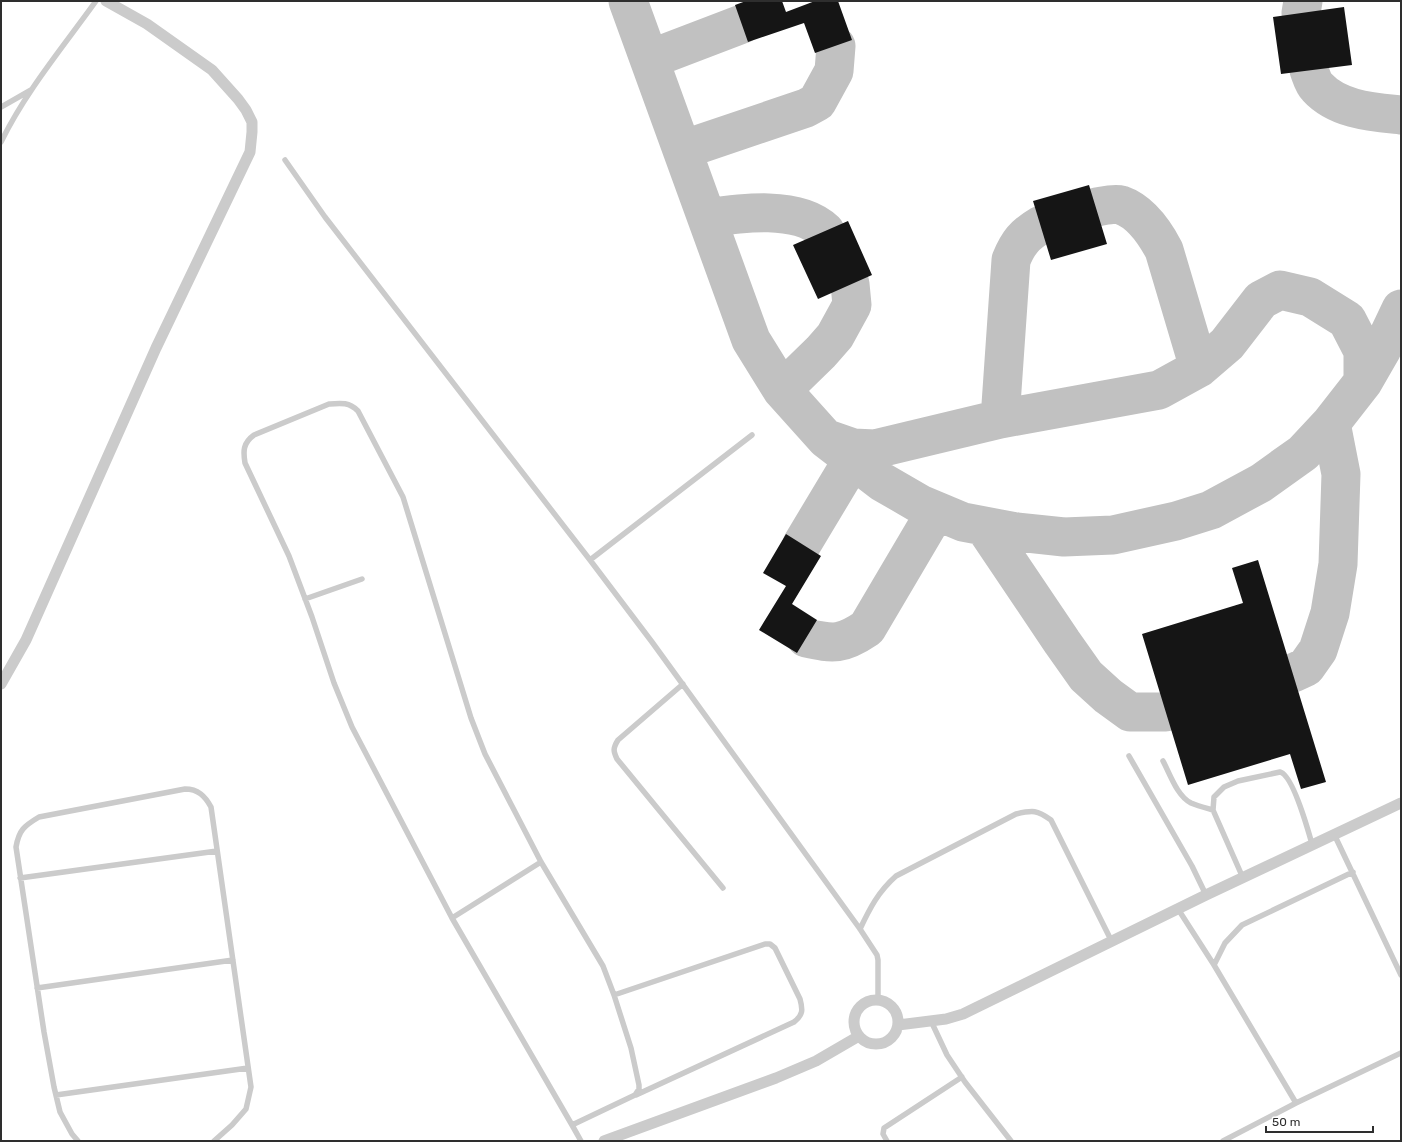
<svg xmlns="http://www.w3.org/2000/svg" width="1402" height="1142" font-family="Rubik,sans-serif">
<style>
.lines{fill:none;stroke-linecap:round;stroke-linejoin:round}
.taxiway{stroke:#c1c1c1;stroke-width:39}
.building{fill:#151515}
.lane{stroke:#cbcbcb;stroke-width:5.5}
.street{stroke:#cbcbcb;stroke-width:11}
</style>
<rect width="100%" height="100%" fill="#fff"/>
<g class="lines">
<path class="taxiway" d="M628,1L751,340L782,390L826,439L882,482L920,504L963,522L1016,532L1064,537L1113,535L1176,521L1211,510L1261,483L1303,453L1331,423L1363,382L1382,349L1401,309
M1301,13L1303,1
M653,58L742,24
M1309,70C1311,75 1313,83 1317,87C1338,110 1372,112 1401,115
M682,150L806,108L817,102L834,71L836,46
M1096,207C1103,206 1114,203 1121,205C1141,212 1155,233 1164,250L1199,368
M707,218C741,213 798,205 825,231
M782,390L821,352L835,336L852,305L850,284
M1000,419L1011,260C1018,243 1024,235 1041,225
M830,440L853,448L875,449L1000,419L1159,390L1199,368L1227,344L1261,300L1280,290L1310,297L1347,320L1363,351V382
M984,526L1062,642L1086,676L1108,696L1130,712H1166
M802,544L853,459
M806,638C834,644 842,645 867,628L936,511
M1293,673L1306,667L1318,650L1330,613L1338,564L1341,474L1331,423"/>
</g>
<path class="building" d="M746,1H782L786,12L815,1H838L852,40L815,53L804,23L748,42L735,5Z
M1344,7L1352,65L1281,74L1273,17Z
M1089,185L1107,244L1051,260L1033,201Z
M848,221L872,275L818,299L793,245Z
M786,534L821,556L792,604L817,620L797,653L759,630L786,586L763,573Z
M1258,560L1326,782L1301,789L1290,754L1188,785L1142,634L1243,603L1232,568Z"/>
<g class="lines">
<path class="lane" d="M1,107L31,90
M1,142C26,91 63,47 96,1
M285,160L325,217L590,560L652,642L860,929L877,955L878,960V1000
M590,560L752,435
M305,599L362,579
M683,684L618,740C613,748 613,751 617,759L723,888
M1129,756L1192,866L1206,895
M1163,761C1170,774 1177,796 1191,803C1198,806 1206,808 1213,810
M1334,834L1401,975
M20,878L217,851
M1243,878L1213,810L1214,797L1224,787L1238,781L1280,772C1293,775 1308,830 1312,844
M1178,909L1214,965L1296,1103
M452,918L541,862
M860,929C870,908 878,892 896,876L1016,814C1033,810 1037,810 1051,820L1112,942
M1214,965L1225,943L1242,925L1353,872
M37,988L233,960
M614,995L765,944H770L775,948L800,999C803,1010 803,1015 794,1022L636,1095
M931,1021L947,1055L965,1082L1011,1141
M56,1095L248,1068
M572,1125L635,1095L639,1089V1085L631,1048L614,995L603,966L541,862L485,754L471,718L403,497L358,411C349,402 341,403 329,404L254,435C243,443 243,451 245,463L289,556L312,617L334,683L352,727L452,918L572,1125L581,1141
M78,1141L72,1134L60,1112L54,1087L44,1032L16,847C19,830 24,826 39,817L185,789C198,789 205,796 211,807L251,1087L246,1109L232,1125L214,1141
M887,1141L883,1134L884,1128L962,1077
M1223,1141L1296,1103L1401,1053"/>
<path class="street" d="M1,684L26,640L156,348L250,152L252,132V122L246,110L238,99L212,70L147,24L106,1
M854 1022a22 22 0 1 1 44 0a22 22 0 1 1-44 0Z
M898,1025L946,1019L963,1014L1206,895L1401,803
M604,1141L776,1078L816,1061L859,1036"/>
</g>
<rect width="1402" height="1142" fill="none" stroke="#2e2e2e" stroke-width="4"/>
<path d="M1266 1126v6h107v-6" fill="none" stroke="#2e2e2e" stroke-width="2"/>
<text x="1272" y="1126" font-size="12" fill="#2e2e2e" stroke="#ffffff" stroke-width="3" paint-order="stroke">50 m</text>
</svg>
